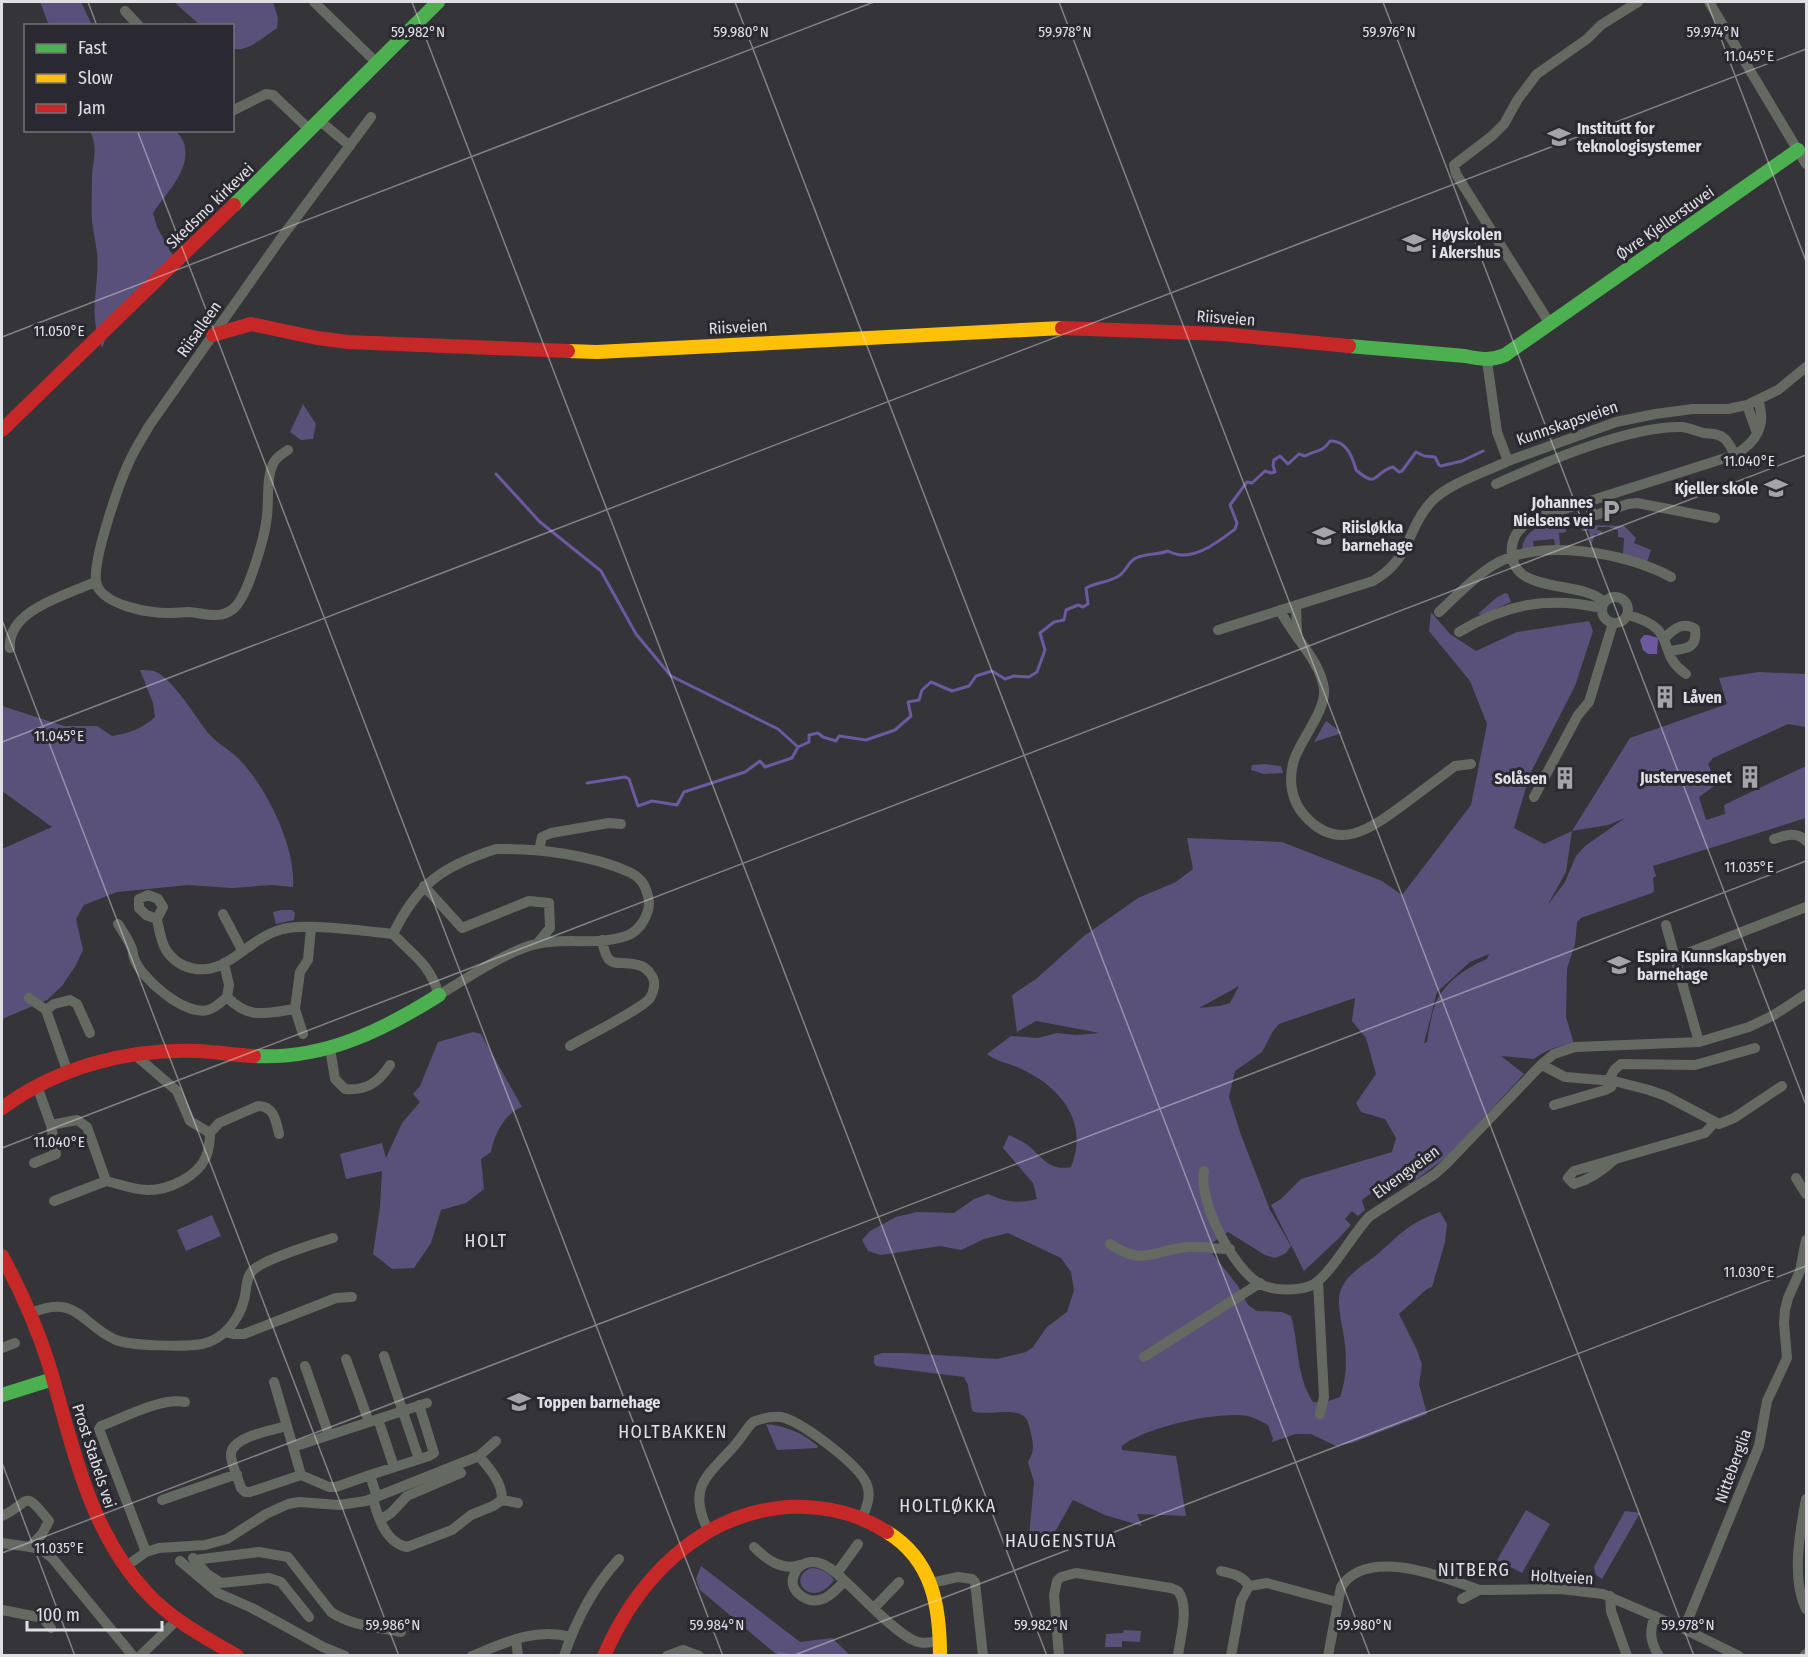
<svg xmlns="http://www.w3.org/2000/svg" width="1808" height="1657" font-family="'Fira Sans Condensed',sans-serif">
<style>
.green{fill:#5a517b;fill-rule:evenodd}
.water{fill:#6c59a0}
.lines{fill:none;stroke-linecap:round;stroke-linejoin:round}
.stream{stroke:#6c59a0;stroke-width:3}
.street{stroke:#646961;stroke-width:10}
.fast{stroke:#4caf50;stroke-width:14}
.slow{stroke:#ffc107;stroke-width:14}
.jam{stroke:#c62828;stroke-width:14}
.ticks{fill:none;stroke:#e0dfe5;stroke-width:1.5;stroke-opacity:0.45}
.labels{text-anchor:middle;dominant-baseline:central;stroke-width:6;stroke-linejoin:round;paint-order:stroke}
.poi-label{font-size:16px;font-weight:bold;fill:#e0dfe5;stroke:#2a2830;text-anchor:start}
.street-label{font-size:16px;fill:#e0dfe5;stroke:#2a2830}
.neighbourhood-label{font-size:18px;letter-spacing:1.5px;fill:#e0dfe5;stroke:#2a2830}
.ticks-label{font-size:15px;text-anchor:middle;fill:#e0dfe5;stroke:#2a2830;stroke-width:6;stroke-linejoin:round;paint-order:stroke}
</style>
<rect width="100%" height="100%" fill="#353438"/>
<path class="green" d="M40,2H81L92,25H49Z
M174,2H273L278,18L277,28C265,36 248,52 233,49L232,26L200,25Z
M90,131H176C180,136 185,142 185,148C189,172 165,194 153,213L157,227L174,257L105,340L102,348C87,312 100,289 97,253C96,243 93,232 92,221C91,208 92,194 92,180C92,160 99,150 90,131Z
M303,404L316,424L313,439L301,440L290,432Z
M1586,515L1588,525L1624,526L1636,538L1634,543L1651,550L1647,562L1623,554L1624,538L1618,537V530L1609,527H1598L1597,530L1602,531V535L1595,534L1591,546L1589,530L1582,531L1581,523H1565L1566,532L1559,533L1560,546L1555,545L1554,539L1533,541L1534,549L1522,550C1523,522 1565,520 1586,515Z
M1505,593L1508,594L1511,602L1482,615L1478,614L1496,598Z
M1431,612L1450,634L1476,651L1517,632L1589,621L1593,631L1575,686L1530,774L1514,828L1544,844L1572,831L1630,738L1727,704L1719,678L1759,672L1806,674V727L1788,724L1713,758L1708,764L1717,784L1699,797L1706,820L1725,814L1724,805L1806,766V818L1653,866L1656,876L1653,878L1654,891L1652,893L1581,918L1577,922L1575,944L1567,969L1566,1017L1574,1044C1558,1046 1547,1049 1534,1059L1501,1056L1524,1074L1448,1156L1409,1185L1399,1172L1362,1200L1365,1210L1358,1216L1352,1211L1345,1219L1351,1225L1339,1238L1304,1271L1271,1205L1281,1199L1301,1179L1392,1152L1396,1138L1385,1119L1361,1112L1356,1103L1376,1074L1366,1038L1352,1021L1355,998L1279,1024L1273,1031L1262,1052L1235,1071L1229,1097L1241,1135L1270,1210L1291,1246L1286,1253L1275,1258L1265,1255L1228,1232L1212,1243V1253L1238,1286L1248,1305L1257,1311L1282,1312L1291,1316C1299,1345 1296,1376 1313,1402L1323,1403L1340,1397C1347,1378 1347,1357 1344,1337C1342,1322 1335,1301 1342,1287C1350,1271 1366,1264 1379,1253C1401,1233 1411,1222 1440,1212L1447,1224L1445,1242L1432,1287L1427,1289L1399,1314L1417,1350L1422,1365L1419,1384L1427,1414L1352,1443L1336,1446L1311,1434H1296L1272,1442L1273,1439L1268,1425C1262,1422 1254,1417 1247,1416C1217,1411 1146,1427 1122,1446V1450L1176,1456L1186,1516L1137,1514L1142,1526L1105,1515L1073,1500L1056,1530L1044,1542L1029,1537L1034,1482L1028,1462C1034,1452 1034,1446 1031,1434C1030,1430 1029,1424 1027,1420C1019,1405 987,1417 972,1411L968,1385L964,1377L876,1366L874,1363V1356L882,1353H906L997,1359L1026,1352L1033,1347L1047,1327L1067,1312L1074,1290L1071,1272L1061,1258L1008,1233L984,1239L961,1250L940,1246L881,1255L868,1251L862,1240L870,1231L896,1217L917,1212L954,1213L974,1199L988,1194C1005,1202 1018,1204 1037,1199L1033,1183L1003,1148L1009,1135C1016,1138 1024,1142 1030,1147C1044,1160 1051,1171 1071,1167C1090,1121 1059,1085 1017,1067C1007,1063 996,1061 987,1054L1011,1036L1038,1038L1057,1033L1076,1035L1100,1033L1036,1021L1017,1032L1012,995L1036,979L1084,936L1138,898L1176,882L1193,869L1187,838L1282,842L1382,881L1402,895L1471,805L1487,724L1470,681L1429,631ZM1625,818L1585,846L1576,856L1565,882L1547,906L1566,872L1572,831L1608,825ZM1489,954L1487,959C1466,968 1444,982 1435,1005C1431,1016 1429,1030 1427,1042L1424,1043L1437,992L1470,962ZM1239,986L1230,1003L1220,1006L1199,1008Z
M140,670C144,670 150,670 154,671C172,678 193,713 205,729C215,743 228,748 239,759C267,788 296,847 293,887L272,885L232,888L188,885L117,892L84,905L76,919L83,950L76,965L62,986L47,1000L2,1019V849L52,827L2,791V706L64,726H97L112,736C129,733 142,729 155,717L153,703Z
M1326,721L1342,733L1314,742Z
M1265,764L1281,766L1283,773L1264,774L1251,770L1252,765Z
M281,910H292L295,913L294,920L276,924L273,912Z
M473,1032L481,1034L522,1107C505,1113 494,1135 491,1152L481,1159L484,1189L466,1203L441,1210L431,1243L414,1268L392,1269L373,1254L380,1207L382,1171L346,1179L340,1154L382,1143L386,1158L402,1123L420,1102L413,1094L420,1086L438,1042Z
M212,1215L221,1236L186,1251L177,1230Z
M766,1424C787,1426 802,1433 818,1446L817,1448L777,1450Z
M1526,1510L1550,1524L1522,1573L1497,1560Z
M1625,1511L1640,1513L1602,1579L1596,1575L1594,1567Z
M701,1566L800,1642L832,1638L850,1655H777L700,1590L696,1579Z
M811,1568C820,1568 829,1572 834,1580C812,1611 785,1578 811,1568Z
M1124,1630L1141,1631L1140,1642L1122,1641V1647H1105L1106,1634L1123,1633Z"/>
<path class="water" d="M1644,635H1648L1658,638L1657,654H1648L1643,650L1640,640Z"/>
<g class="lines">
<path class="stream" d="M496,474L540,522L601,571L636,634L671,676L778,729L798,747
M587,783L625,777L629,779L638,806L652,801L677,805L684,792L745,772L760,761L765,767L792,758L798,747L809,742V735L818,733L823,737L836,741L839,736L866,740L895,730L911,716L908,702L919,700L922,690L931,682L952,691L969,686L976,676L992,671L1005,679L1014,676L1029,677L1037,672L1045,650L1040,633L1054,622L1064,620L1066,610L1078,605L1083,607L1088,604L1086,588C1095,583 1108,582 1117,577C1126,573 1128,561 1136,558C1147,553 1158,555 1168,551C1191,564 1218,542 1235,529L1237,523L1230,505L1247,482L1252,483L1265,471L1271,473L1275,472L1273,465L1274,460L1280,456L1288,464L1299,454L1305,456C1317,449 1321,454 1330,441C1346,440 1353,458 1356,470C1379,490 1373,472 1393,467L1399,472L1402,471L1416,452L1424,456L1435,457L1439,465L1441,466L1462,461L1483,451
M779,1653L790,1656"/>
<path class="street" d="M314,2L378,64
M1709,2L1806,164
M125,11L139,26
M232,111L266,94L273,95L311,131
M320,121L350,146
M1550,324L1456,174L1454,165L1492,136L1504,124L1518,99L1537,74L1587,39L1601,25L1638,2
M1487,361L1497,432L1508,461L1616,422L1655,414L1693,409H1728L1747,405L1778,390L1806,367
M1747,405L1757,433
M288,450C283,453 277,457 274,462C266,476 269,500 267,516C265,536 248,597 233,609C219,620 204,613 189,612C183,612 177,613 171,613C151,614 99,605 96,581C93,558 120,480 131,458C136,447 143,437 149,426L279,241L371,117
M1496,484C1545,462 1628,426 1682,427C1690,428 1696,431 1704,433C1712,434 1718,433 1725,439C1730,444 1732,450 1735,455
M1588,501L1592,513L1596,515L1628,504L1637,503L1715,518
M1602 610a13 13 0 1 1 26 0a13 13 0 1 1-26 0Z
M1604,602C1581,578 1506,597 1512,546C1514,532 1525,523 1536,518L1735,455C1756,442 1767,426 1758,400
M1296,605L1297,635
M1280,610C1292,636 1320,659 1324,689C1326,711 1301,739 1294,760C1288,779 1291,801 1305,816C1340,855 1374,826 1407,802C1423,790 1439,778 1455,766L1471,764
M1439,612C1455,597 1473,578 1492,566C1538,537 1625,552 1671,577
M1628,615C1681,629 1654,652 1686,674
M1218,630L1373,581C1412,559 1406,528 1433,500C1450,483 1486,472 1508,461
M1459,632C1505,604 1549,596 1601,608
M1665,638C1673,629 1683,621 1695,629C1698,649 1685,649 1669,651
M10,648C7,610 67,595 95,582
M1534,797L1578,715L1589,702L1613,623
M1774,839C1786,835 1797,831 1806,841
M496,849C537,848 592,855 629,872C640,877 645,884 648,896C652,911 641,931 626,936C594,947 558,935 526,947C496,958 467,978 439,995C429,963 415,957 393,934C418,883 443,866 496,849Z
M539,850L542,837L551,833L609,823L621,824
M424,886L462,928L529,901L549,903L550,928L537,944
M223,914L242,950
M157,919L146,915L139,908V899L148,895L158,899L163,907L157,919C159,929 161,942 166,950C179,970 203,974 223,964C244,953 259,935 283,929C310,923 364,931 393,934
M118,924C123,932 129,940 132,949C133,952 133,955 134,958C141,979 185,1016 208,1010C216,1008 221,1002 227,997
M1666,925L1675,958
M224,963L229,985L227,997C249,1020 266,1013 295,1009L300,972L308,960L311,928
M29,998L46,1010L54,1004L70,1000L77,1004L90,1033
M295,1009L303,1034
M46,1010L68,1073
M1699,1042L1675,958L1806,907
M570,1046C585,1037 642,1009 650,998C654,992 656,982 652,976C649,971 644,966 638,965C615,959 608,972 602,940
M330,1048L335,1079L345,1089C366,1091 378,1083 390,1065
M1542,1065L1565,1077L1614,1081L1649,1090L1666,1096L1719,1124L1734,1118L1782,1086
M1609,1080L1614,1070L1621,1064L1695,1065L1755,1048
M37,1086L51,1125L77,1120L87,1127L106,1181C119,1184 135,1190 148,1190C169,1190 197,1177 206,1157C209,1149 210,1141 210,1133L190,1121L177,1091L134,1054
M1554,1105L1605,1090L1611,1087L1614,1081
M210,1133L219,1123L258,1106C274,1106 276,1121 279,1134
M1614,1160C1603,1170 1589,1180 1574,1184L1568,1178L1574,1171L1705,1133L1714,1123
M34,1163L56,1154L51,1125
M1204,1171C1198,1201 1233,1269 1260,1284C1274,1291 1296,1291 1310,1286C1328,1280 1354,1231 1370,1216L1435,1174L1447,1163L1543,1063L1554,1054L1575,1047L1699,1042L1749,1027L1774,1015L1806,994
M1796,1178L1806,1194
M54,1201L106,1181
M1110,1244C1144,1267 1153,1250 1187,1247C1201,1246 1216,1249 1230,1249
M1318,1282L1324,1397L1320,1414
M31,1313C78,1293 81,1325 116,1340C131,1346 186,1347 202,1344C223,1340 239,1320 244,1300C247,1290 245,1278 253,1270C265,1259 316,1243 333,1238
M226,1332L233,1334H244L336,1298L352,1297
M2,1348L15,1343
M384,1356L419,1459
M1144,1357L1260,1283
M346,1359L369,1422
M305,1366L329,1435
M274,1382L287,1426
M378,1419L394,1467
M293,1447L427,1403
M301,1475L287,1426C273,1430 229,1437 231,1456C232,1466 238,1478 241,1488L245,1492H250L301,1475L329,1487H336L370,1475L377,1497
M370,1475L429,1456L434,1453L419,1405
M373,1498C377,1516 386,1543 407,1547L452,1530L471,1515L493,1506L502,1500C503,1483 489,1468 479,1456
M1806,1499C1800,1531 1791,1579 1806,1609
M162,1500L237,1474
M502,1500L518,1503
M2,1516C31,1503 22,1487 49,1521L42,1534L30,1547L2,1543
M380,1520L391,1513L407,1496L461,1473
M708,1530C686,1486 709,1475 735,1445C742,1437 746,1429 753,1422C763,1418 774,1415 785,1418C805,1425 860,1465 867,1485C871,1496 867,1506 863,1516
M30,1547L42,1550L53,1559L133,1656
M754,1547C767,1560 782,1571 800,1565
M146,1552L99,1429L101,1426C123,1418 162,1397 185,1402
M193,1558L207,1574L221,1583L269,1578L281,1582L309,1617
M194,1560L259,1552L288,1557L331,1612C352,1626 377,1627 401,1632
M180,1561L218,1593L252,1608L323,1647L345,1656
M125,1567L146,1552L159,1548L205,1545L227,1539L266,1514L288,1504L299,1502L339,1505L366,1501L479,1456L496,1441
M1221,1571C1233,1574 1242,1575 1249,1586
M837,1573L858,1544
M845,1581C837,1588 830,1598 819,1600C804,1603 786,1588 795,1573C800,1562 812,1560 822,1564C833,1568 839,1576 847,1583C863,1598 895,1632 913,1640C922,1645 931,1642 940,1641
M931,1583L958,1577L972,1579L975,1582L983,1656
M1610,1596L1611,1611L1627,1656
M1462,1599L1479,1590L1561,1589L1603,1594L1684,1629L1739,1656
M874,1608L899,1582
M2,1610L43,1618L51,1628
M1655,1616C1649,1631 1650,1642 1659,1656
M1684,1629L1759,1446L1767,1401L1787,1358L1784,1323L1785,1310L1788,1298L1800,1271L1806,1240
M516,1639L518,1656
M140,1656L178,1619
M472,1656C504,1643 536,1627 570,1637
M564,1656C576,1620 593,1587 619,1559
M667,1656L683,1650L699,1656
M1059,1656L1054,1595L1057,1581L1061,1577L1076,1573L1171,1588L1178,1591C1190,1607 1180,1637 1178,1656
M1231,1656L1241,1601L1249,1586L1267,1583L1337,1602
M1328,1656L1341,1587C1367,1546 1444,1577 1479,1590
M1804,1656L1806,1654"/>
<path class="fast" d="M234,205L438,2
M1349,346L1465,356C1480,359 1491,361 1505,355L1798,150
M254,1056C323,1060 382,1031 439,995
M2,1395L53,1379"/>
<path class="slow" d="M568,351L597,352L1062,328
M887,1532C933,1560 940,1607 940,1656"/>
<path class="jam" d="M1062,328L1222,334L1349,346
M213,335L251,324L317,338L348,342L568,351
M2,430L234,205
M2,1108C58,1067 129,1048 198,1051C217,1052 235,1055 254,1056
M2,1256C21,1291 37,1327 49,1365C73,1445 88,1530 147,1593C172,1620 206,1638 237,1656
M604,1656C637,1579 700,1514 787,1507C823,1505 856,1512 887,1532"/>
</g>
<path class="ticks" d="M88,2L97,26M412,2L1047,1656M735,2L1370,1656M1059,2L1694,1656M1383,2L1806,1105M1707,2L1806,261M137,130L723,1656M2,337L874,2M2,620L399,1656M2,742L1806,49M2,1148L1806,455M2,1463L75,1656M2,1553L1806,861M792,1656L1806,1266"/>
<defs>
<g id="university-bare" transform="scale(1.8)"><path d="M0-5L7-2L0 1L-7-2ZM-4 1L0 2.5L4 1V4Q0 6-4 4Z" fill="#a4a3a8" stroke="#2a2830" stroke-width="2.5" paint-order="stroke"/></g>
<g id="school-bare" transform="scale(1.8)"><path d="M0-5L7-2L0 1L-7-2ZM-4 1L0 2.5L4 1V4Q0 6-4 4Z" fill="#a4a3a8" stroke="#2a2830" stroke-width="2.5" paint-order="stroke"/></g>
<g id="parking-bare" transform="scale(1.8)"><path d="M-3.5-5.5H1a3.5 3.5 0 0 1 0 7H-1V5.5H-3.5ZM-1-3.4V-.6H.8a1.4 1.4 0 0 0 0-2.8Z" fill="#a4a3a8" stroke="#2a2830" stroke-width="2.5" paint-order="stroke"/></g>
<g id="building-bare" transform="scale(1.8)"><path d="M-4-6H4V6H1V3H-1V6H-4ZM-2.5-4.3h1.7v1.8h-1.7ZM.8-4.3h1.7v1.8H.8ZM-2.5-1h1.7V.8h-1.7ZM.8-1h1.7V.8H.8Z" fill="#a4a3a8" stroke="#2a2830" stroke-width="2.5" paint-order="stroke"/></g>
</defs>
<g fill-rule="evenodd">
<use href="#university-bare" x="1559" y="137"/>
<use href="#university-bare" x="1414" y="243"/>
<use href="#school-bare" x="1776" y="488"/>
<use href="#parking-bare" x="1611" y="511"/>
<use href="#school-bare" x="1324" y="536"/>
<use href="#building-bare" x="1665" y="697"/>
<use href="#building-bare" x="1750" y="777"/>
<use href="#building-bare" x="1565" y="778"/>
<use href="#school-bare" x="1619" y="965"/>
<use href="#school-bare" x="519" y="1402"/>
</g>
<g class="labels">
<g class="poi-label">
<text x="1577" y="128">Institutt for<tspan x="1577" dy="18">teknologisystemer</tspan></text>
<text x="1432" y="234">Høyskolen<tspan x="1432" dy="18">i Akershus</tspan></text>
<text x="1758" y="488" text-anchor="end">Kjeller skole</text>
<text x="1593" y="502" text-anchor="end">Johannes<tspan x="1593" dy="18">Nielsens vei</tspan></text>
<text x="1342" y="527">Riisløkka<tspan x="1342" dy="18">barnehage</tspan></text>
<text x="1683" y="697">Låven</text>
<text x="1732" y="777" text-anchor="end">Justervesenet</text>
<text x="1547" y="778" text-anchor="end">Solåsen</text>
<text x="1637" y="956">Espira Kunnskapsbyen<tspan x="1637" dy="18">barnehage</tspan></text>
<text x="537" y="1402">Toppen barnehage</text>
</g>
<g class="street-label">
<text transform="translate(210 206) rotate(-44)">Skedsmo kirkevei</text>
<text transform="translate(1665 223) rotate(-35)">Øvre Kjellerstuvei</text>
<text transform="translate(1226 318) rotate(4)">Riisveien</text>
<text transform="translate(738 327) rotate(-3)">Riisveien</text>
<text transform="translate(199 329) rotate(-55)">Riisalleen</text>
<text transform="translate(1567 423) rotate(-19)">Kunnskapsveien</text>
<text transform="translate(1406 1172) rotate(-36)">Elvengveien</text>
<text transform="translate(94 1456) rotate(72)">Prost Stabels vei</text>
<text transform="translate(1733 1466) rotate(-70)">Nitteberglia</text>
<text transform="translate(1562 1577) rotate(3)">Holtveien</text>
</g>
<g class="neighbourhood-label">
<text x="486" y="1241">HOLT</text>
<text x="673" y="1432">HOLTBAKKEN</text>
<text x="948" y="1506">HOLTLØKKA</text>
<text x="1061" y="1541">HAUGENSTUA</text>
<text x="1474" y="1570">NITBERG</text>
</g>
</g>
<g class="ticks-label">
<text x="418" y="37">59.982°N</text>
<text x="741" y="37">59.980°N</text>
<text x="1065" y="37">59.978°N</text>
<text x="1389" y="37">59.976°N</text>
<text x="1713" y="37">59.974°N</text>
<text x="1749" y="61">11.045°E</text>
<text x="59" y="336">11.050°E</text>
<text x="1749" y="466">11.040°E</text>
<text x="59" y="741">11.045°E</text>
<text x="1749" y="872">11.035°E</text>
<text x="59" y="1147">11.040°E</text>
<text x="1749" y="1277">11.030°E</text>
<text x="59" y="1553">11.035°E</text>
<text x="393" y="1630">59.986°N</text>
<text x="717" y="1630">59.984°N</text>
<text x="1041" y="1630">59.982°N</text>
<text x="1364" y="1630">59.980°N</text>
<text x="1688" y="1630">59.978°N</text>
</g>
<rect width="1808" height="1657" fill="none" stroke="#e0dfe5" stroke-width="6"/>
<rect x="24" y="24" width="210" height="108" fill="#2a2830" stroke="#737178" stroke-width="1.5"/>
<rect x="36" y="44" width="30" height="9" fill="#4caf50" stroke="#737178" stroke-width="1.5"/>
<text x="78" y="54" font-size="18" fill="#e0dfe5">Fast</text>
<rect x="36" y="74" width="30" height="9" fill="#ffc107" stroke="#737178" stroke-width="1.5"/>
<text x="78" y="84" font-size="18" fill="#e0dfe5">Slow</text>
<rect x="36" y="104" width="30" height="9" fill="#c62828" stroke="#737178" stroke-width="1.5"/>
<text x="78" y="114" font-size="18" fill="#e0dfe5">Jam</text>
<path d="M27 1621v9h135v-9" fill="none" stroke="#e0dfe5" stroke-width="3"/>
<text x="36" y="1621" font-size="18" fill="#e0dfe5" stroke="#2a2830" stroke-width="4.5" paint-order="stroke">100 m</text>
</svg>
